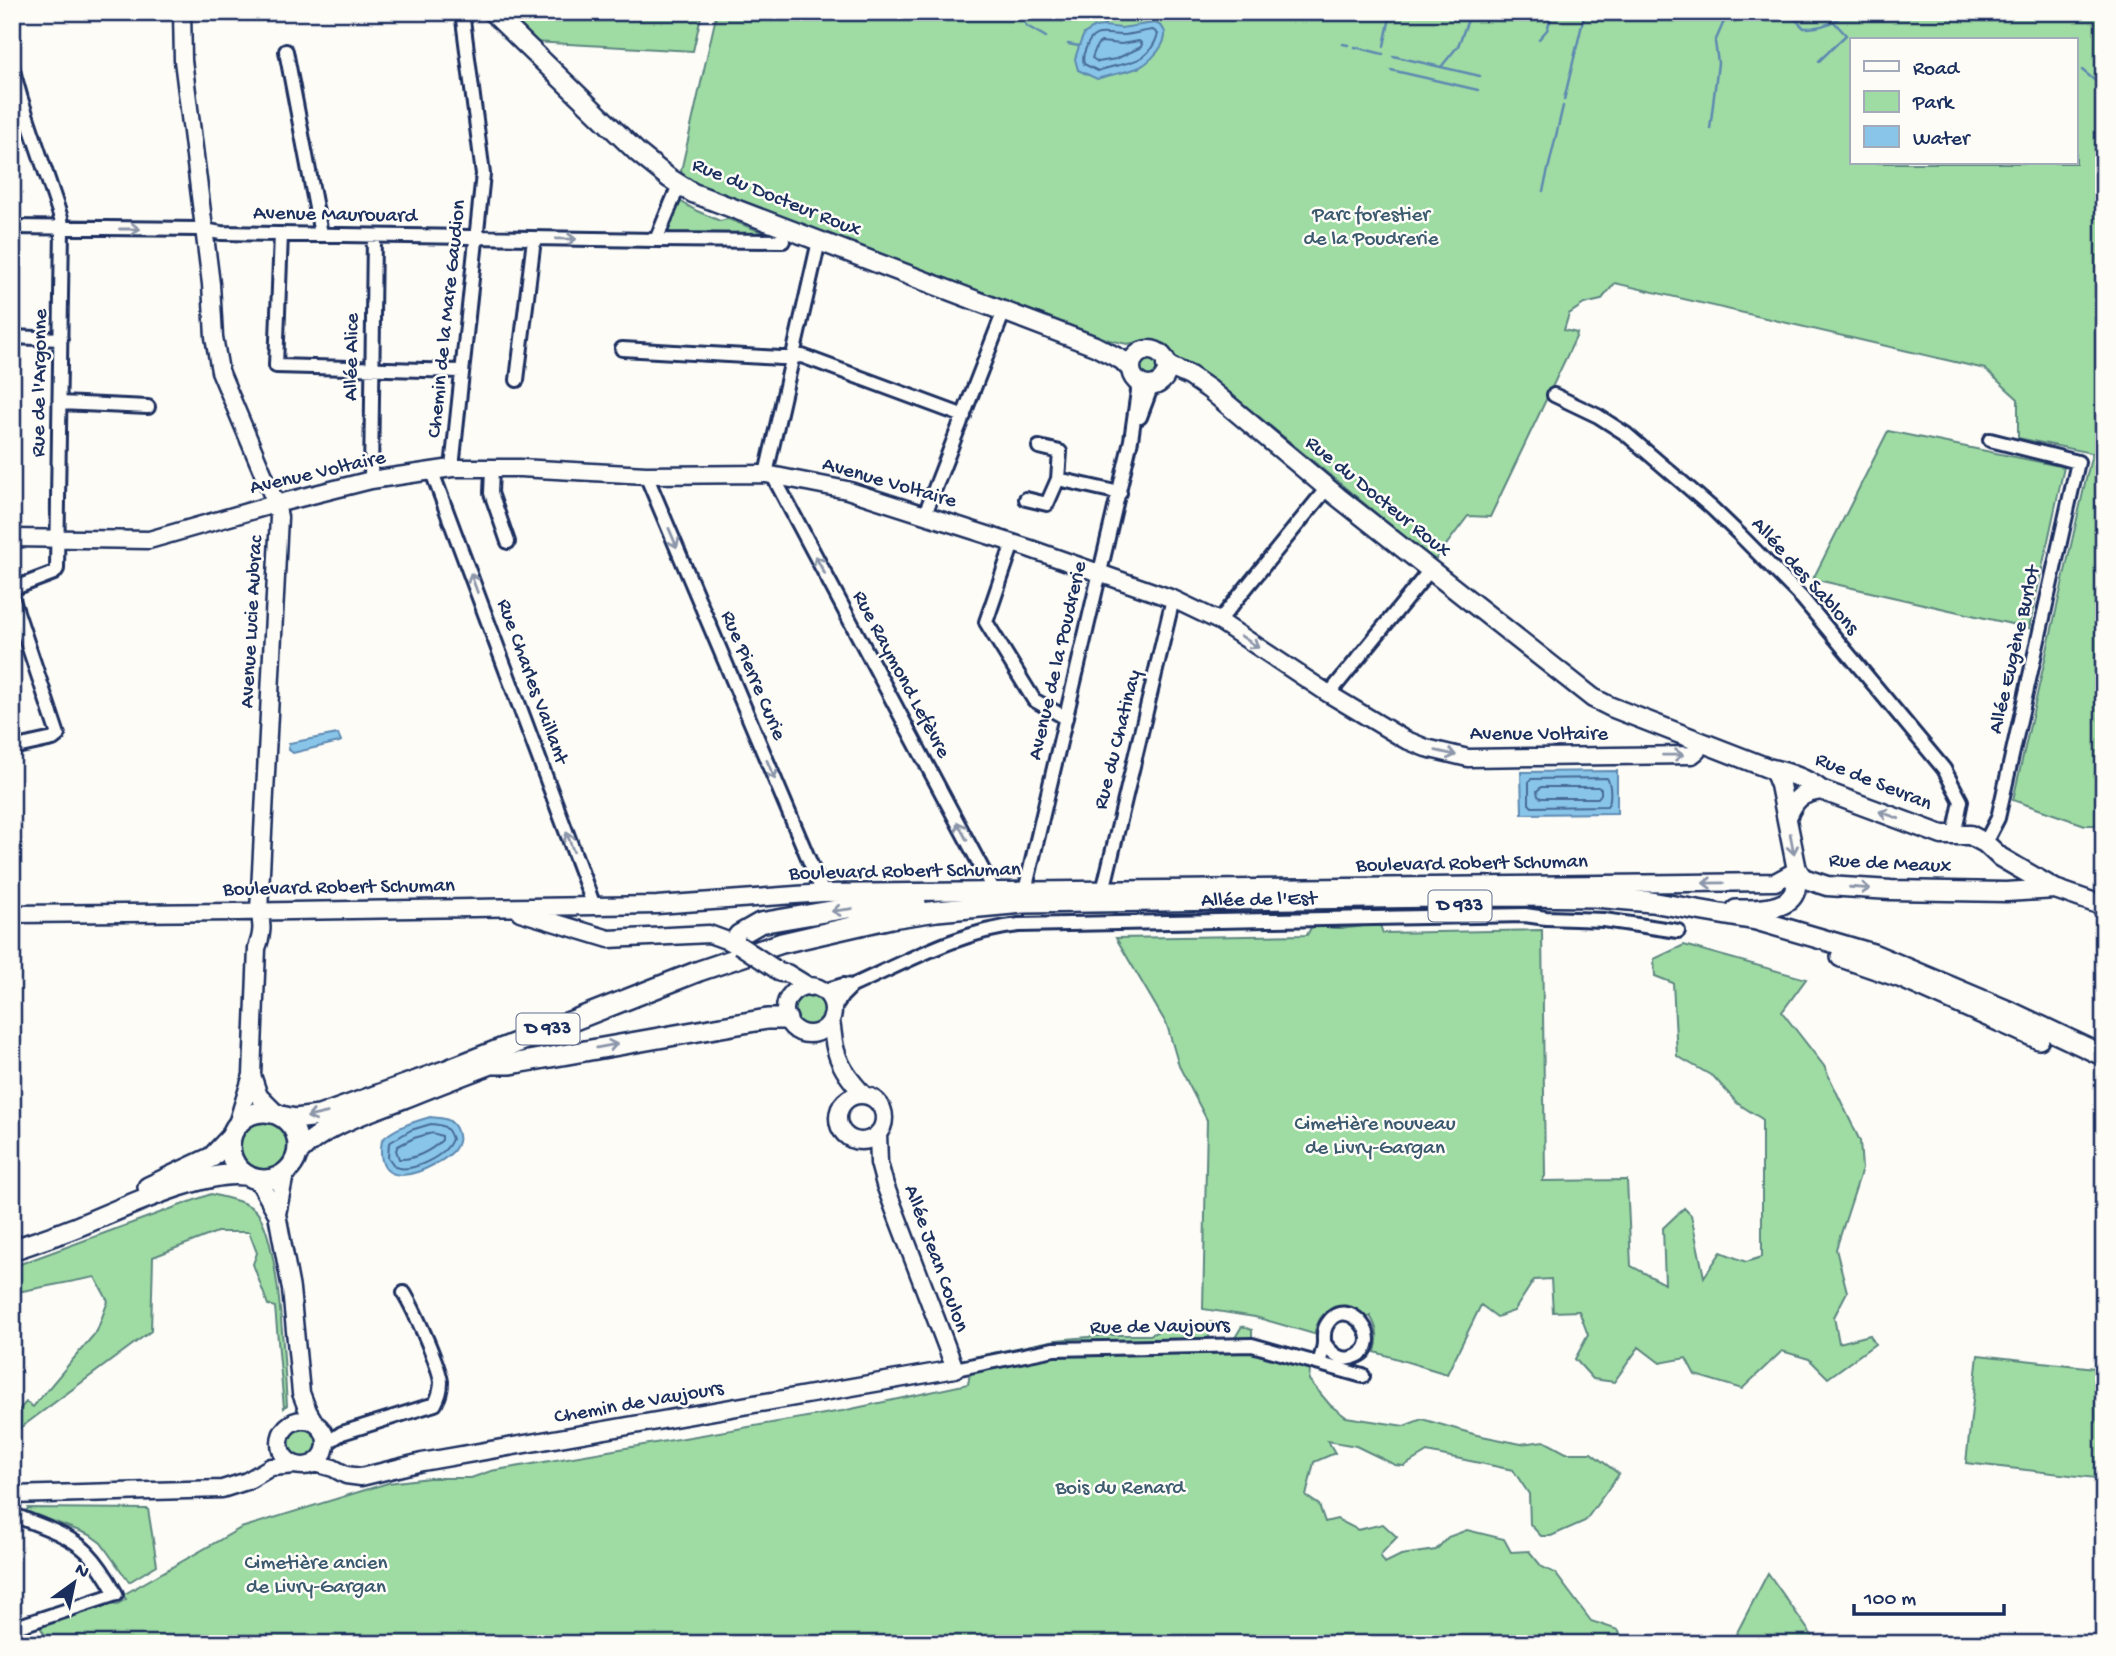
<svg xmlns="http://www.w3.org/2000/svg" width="2116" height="1656" font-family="'Gochi Hand',sans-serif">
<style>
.green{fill:#9fdca3;stroke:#5d8680;stroke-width:2;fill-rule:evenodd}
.water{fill:#89c5e9;stroke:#5d89b1;stroke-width:2}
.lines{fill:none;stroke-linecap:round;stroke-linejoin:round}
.shore{stroke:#476b96;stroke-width:2}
.stream{stroke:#5d89b1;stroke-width:2.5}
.minor-casing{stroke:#1b2f5e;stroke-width:18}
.tertiary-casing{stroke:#1b2f5e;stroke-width:21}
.secondary-casing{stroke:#1b2f5e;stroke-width:23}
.primary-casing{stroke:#1b2f5e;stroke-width:24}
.trunk-casing{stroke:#1b2f5e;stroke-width:24}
.minor{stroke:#fdfcf7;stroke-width:12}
.tertiary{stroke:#fdfcf7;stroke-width:16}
.secondary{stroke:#fdfcf7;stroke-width:18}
.primary{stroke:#fdfcf7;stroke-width:19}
.trunk{stroke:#fdfcf7;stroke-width:19}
.tertiary-bridge-casing{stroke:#1b2f5e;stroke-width:21;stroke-linecap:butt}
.tertiary-bridge{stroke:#fdfcf7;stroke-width:16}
.oneway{stroke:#8c96aa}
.labels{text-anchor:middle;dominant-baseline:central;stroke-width:5;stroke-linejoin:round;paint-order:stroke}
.shield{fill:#fdfcf7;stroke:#5f6c8c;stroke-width:2}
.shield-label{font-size:19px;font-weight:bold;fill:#1b2f5e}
.street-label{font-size:21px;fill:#1b2f5e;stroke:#fdfcf7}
.park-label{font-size:21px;fill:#3c5a6f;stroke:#fdfcf7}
</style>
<rect width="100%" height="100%" fill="#fdfcf7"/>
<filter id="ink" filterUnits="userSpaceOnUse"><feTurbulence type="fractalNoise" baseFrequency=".0143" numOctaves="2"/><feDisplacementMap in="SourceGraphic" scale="14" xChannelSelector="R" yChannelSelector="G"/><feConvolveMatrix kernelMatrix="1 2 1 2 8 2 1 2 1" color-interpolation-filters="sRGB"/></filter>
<g filter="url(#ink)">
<path class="green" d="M509,12H702L693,51L533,42L510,18Z
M717,12H2104V825H2085L2013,800L2092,453L2018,438V399L1985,369L1615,283L1601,300L1584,304L1569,314L1564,330L1577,333L1576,337L1490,517L1468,516L1434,561L1223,387L1180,362L1168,347L1160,342L1148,340L1127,344L1109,340L685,179L681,171ZM1852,40H2076V163H1852Z
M678,200L697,211L720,221L728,219L767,234L671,233L666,229Z
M1138 367a10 10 0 1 1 20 0a10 10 0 1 1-20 0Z
M1888,431L2064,467L2029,628L1813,579Z
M1379,923L1383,933L1542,930L1545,1176L1542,1181L1627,1180L1631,1266L1665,1284L1663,1228L1684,1208L1691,1215L1704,1277L1721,1252L1746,1262L1762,1257V1119L1737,1103L1714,1077L1677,1056L1673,983L1655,976L1654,959L1684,945L1806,979L1782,1012L1824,1066L1860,1141L1862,1169L1836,1249L1847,1292L1834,1317L1839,1343L1870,1335L1875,1344L1828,1378L1809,1359L1782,1351L1742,1389L1695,1375L1686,1358L1660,1363L1639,1347L1614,1382L1593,1379L1575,1359L1588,1335L1579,1311L1553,1312L1551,1279L1534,1280L1514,1311L1497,1317L1481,1305L1447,1374L1375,1352C1379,1338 1378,1328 1370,1316L1367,1318L1352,1309L1336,1312L1334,1307C1321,1314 1318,1320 1314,1334L1255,1317L1203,1309L1207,1120L1179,1066L1167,1025L1116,938L1307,935L1313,924C1335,931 1356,928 1379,923Z
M793 1012a17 17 0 1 1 34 0a17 17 0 1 1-34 0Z
M241 1146a23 23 0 1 1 46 0a23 23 0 1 1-46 0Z
M211,1194C225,1198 246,1201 256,1211C280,1237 284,1365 287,1405L284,1408L275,1307L268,1305L253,1264L257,1253L249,1232H217L153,1257L151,1331L12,1434V1418L26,1402L33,1407L97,1331L108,1301L95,1277L12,1293V1267Z
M1212,1322L1207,1347L1230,1346L1242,1326L1252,1330V1345L1311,1361L1309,1380L1330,1405L1346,1417L1404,1426L1422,1419L1477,1435L1521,1444L1544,1441L1566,1453H1591L1619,1474L1585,1521L1551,1536H1541L1530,1524L1529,1494L1513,1470L1427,1452L1404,1466L1395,1465L1356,1446L1328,1441L1335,1453L1314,1462L1306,1496L1319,1505L1325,1522L1337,1519L1358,1530L1383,1524L1397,1537L1380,1555L1385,1563L1401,1555L1436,1550L1448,1537L1467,1530L1504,1539L1511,1552L1529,1551L1542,1567L1555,1573L1591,1621L1618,1630L1626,1644H50L39,1625L113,1600L116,1605L126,1599L123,1595L241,1528L388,1483L429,1478H471L491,1471L842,1411L968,1384L973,1357L1056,1340L1110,1335H1150L1170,1326Z
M1978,1355L2104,1369V1479L1966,1463Z
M289 1443a14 14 0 1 1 28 0a14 14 0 1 1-28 0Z
M28,1508L148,1509L157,1565L129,1582L101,1543L90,1535L26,1511Z
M1768,1573L1818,1644H1731Z"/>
<path class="water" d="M1154,23C1180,30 1154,60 1140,67C1126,73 1111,74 1097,79L1078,70L1075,59L1079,46L1084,34L1095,27L1104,26L1121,28Z
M338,734L341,741L339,742L293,753L288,749L289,743Z
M1617,771V813L1522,814L1521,772Z
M430,1117C443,1118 452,1118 457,1131C459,1138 459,1141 456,1147C452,1155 443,1160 435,1164C406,1180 375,1183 382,1140C395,1127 413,1122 430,1117Z"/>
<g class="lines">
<path class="shore" d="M1153,30L1158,34C1148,67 1124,61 1098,71L1084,64C1082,58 1083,54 1086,48C1094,26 1107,36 1124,35C1134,34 1143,31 1153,30Z
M1139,41L1142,44L1141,47L1116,59L1098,62L1092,58L1097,45L1101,42L1121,44Z
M1607,778C1611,784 1612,801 1607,806L1532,807L1529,804V782L1531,779Z
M1541,787H1598L1601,789V794L1598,798H1541L1538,796L1537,791Z
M431,1124C443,1125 448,1126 452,1139C446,1156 412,1173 395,1167L388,1157L389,1143L411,1130Z
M432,1133L442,1136V1140C431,1151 413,1160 399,1159L396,1150L398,1146L414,1138Z"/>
<path class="stream" d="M1015,12L1027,26L1046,37
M1766,12L1795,19L1804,28C1822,28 1833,23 1848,12
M1104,26L1107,18L1114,12
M1539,39L1547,30L1553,12
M1068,44L1079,46
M1343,44L1348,45
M1384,46L1391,12
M1355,47L1383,54
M1393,56L1480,76
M1819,61L1846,35L1834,22
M1441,67L1458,46L1471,12
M1391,70L1478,90
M2082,70L2104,88
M1564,100L1585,12
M1710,129L1718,63L1715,42L1728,12
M1543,191L1563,106"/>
<g class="minor-casing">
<path id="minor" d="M286,51L321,234
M12,67L21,99L61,218L62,228L57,569L54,573L12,589
M12,227L199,229L221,233L656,240L679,185
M281,234L276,366L461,371
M656,240L783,241
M12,337L61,339
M622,349L781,358L802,356L964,416
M517,380L534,239
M1554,395L1598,416L1626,434L1712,508L1740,535L1802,598L1944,769L1961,801L1954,836
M60,403L148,407
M1140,417L1152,385
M452,468L483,174L462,12
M492,469L491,493L508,542
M432,472L594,906
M766,474L819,241
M646,475L823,893
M773,476L994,891
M1058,479L1120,493
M371,480L374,236
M1026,499L1047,504L1058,479L1060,452L1039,447
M925,514L1004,311
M1013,543L986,622L1034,700L1066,718
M12,597L58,735L53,739L12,748
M1219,621L1327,488
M1329,694L1430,570
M1985,843L1998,818L2078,462L1990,440
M1025,891L1131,440L1138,391L1137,381
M1103,891L1173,599
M823,991L843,985L852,986
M833,1009L842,996L852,986C906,962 960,931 1019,925L1525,915L1546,918L1604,920L1678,931
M1319,1363C1321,1356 1324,1349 1324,1342C1324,1336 1323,1332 1326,1326C1346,1288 1393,1347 1351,1358C1339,1361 1331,1353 1325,1344
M955,1369L1054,1349L1252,1345L1363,1376
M327,1443L342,1433L435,1404C439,1396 441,1391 441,1382C439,1365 414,1309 404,1293
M12,1514C36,1525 68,1533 87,1552C99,1564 108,1579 116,1594L19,1626H12"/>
</g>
<g class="tertiary-casing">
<path id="tertiary" d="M182,12L183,60L211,284L214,337L220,371L276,504L279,517L259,911C263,925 262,935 257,948L252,1075L237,1124
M12,538L149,540L268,506L371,480L452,468H520L646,475L766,474L847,490L1028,548L1173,599L1219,621L1329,694L1404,739L1426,748L1468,758L1692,755L1697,751L1700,742
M520,912L609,939L709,934L739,945
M12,914L238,912L657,905L823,893L1775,882L1797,870
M774,968L780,973H787L810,987
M785 1010a24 24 0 1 1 48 0a24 24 0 1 1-48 0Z
M831,1022C833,1031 833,1042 836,1051C841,1069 852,1082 864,1095
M252,1075L259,1096L277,1114
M838 1118a23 23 0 1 1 46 0a23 23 0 1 1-46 0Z
M258,1180L277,1214L291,1289L301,1393L308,1411L315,1423
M277,1214L285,1174
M280 1443a23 23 0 1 1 46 0a23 23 0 1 1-46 0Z
M315,1463L333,1468L346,1475L361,1477L422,1462L955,1369L885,1185L879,1163L878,1133
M12,1495L222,1489L247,1481L271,1467L296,1465"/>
</g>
<g class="secondary-casing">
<path id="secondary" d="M492,12L638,153L669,178L693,193L1095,346L1122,360L1131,369
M1131 368a18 18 0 1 1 36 0a18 18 0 1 1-36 0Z
M1166,365L1190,376L1209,389L1338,497L1593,698L1611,707L1768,768C1786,772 1806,778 1821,790L1942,835H1970L1985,843L2000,857L2055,889L2104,906
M1771,769L1776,775L1780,785L1797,870L1803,878L1827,886L1891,890L2006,892L2055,889
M1787,817C1795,799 1800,793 1821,790"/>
</g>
<g class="primary-casing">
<path id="primary" d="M230 1146a34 34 0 1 1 68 0a34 34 0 1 1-68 0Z
M298,1153C322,1126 370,1111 404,1098C433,1086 462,1075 491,1064H511L767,1019H787
M148,1187L212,1157L230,1138
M12,1250C35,1242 57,1235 79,1226C119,1210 204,1169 244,1175"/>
</g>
<g class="trunk-casing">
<path id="trunk" d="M1736,910C1753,910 1786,911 1794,893C1797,886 1796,877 1797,870
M734,942L739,935L760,923L848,908L916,903
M1841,957L1902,978L2039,1039
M281,1116L295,1119L319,1116L447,1070L699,971L782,943L891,918L937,911L1023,903L1514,896L1595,897L1651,902L1756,920L1873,954L2013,1013L2104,1056"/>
</g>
<use href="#minor" class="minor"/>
<use href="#tertiary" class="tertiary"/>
<use href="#secondary" class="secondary"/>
<use href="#primary" class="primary"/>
<use href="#trunk" class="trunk"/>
<g class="tertiary-bridge-casing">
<path id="tertiary-bridge" d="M739,945L774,968"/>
</g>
<use href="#tertiary-bridge" class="tertiary-bridge"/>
</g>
<defs><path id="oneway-shaft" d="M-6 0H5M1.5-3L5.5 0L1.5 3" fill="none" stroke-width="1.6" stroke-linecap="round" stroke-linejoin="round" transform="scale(1.75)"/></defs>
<g class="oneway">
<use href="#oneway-shaft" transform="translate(130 229)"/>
<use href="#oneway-shaft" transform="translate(566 239) rotate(1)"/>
<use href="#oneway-shaft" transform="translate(673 538) rotate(67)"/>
<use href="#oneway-shaft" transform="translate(820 565) rotate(-118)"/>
<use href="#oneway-shaft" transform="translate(474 583) rotate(-110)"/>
<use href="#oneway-shaft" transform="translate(1250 642) rotate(34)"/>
<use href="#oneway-shaft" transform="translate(1446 753) rotate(13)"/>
<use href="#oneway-shaft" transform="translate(1673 755) rotate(-1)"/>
<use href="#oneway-shaft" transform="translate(771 770) rotate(67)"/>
<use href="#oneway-shaft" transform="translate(1889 815) rotate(-160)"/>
<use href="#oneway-shaft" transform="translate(962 831) rotate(-118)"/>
<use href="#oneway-shaft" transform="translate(570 842) rotate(-110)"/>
<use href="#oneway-shaft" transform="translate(1792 844) rotate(80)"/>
<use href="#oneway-shaft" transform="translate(1713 883) rotate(179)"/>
<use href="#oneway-shaft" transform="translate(1860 888) rotate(4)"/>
<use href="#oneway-shaft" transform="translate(842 910) rotate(172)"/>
<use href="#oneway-shaft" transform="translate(607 1046) rotate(-10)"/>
<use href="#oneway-shaft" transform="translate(317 1115) rotate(167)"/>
</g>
</g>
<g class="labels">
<g class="shield">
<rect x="1428.5" y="890.5" width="63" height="31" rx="5"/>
<rect x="516.5" y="1013.5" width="63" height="31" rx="5"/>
</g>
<g class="shield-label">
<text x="1460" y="906">D 933</text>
<text x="548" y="1029">D 933</text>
</g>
<g class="street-label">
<text transform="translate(776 199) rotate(22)">Rue du Docteur Roux</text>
<text transform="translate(335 216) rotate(1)">Avenue Maurouard</text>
<text transform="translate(448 319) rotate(-84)">Chemin de la Mare Gaudion</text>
<text transform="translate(353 357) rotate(-89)">Allée Alice</text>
<text transform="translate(41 383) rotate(-89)">Rue de l'Argonne</text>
<text transform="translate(318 474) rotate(-13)">Avenue Voltaire</text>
<text transform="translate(889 484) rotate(16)">Avenue Voltaire</text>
<text transform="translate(1377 498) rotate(39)">Rue du Docteur Roux</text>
<text transform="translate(1804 577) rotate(48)">Allée des Sablons</text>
<text transform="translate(253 622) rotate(-87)">Avenue Lucie Aubrac</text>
<text transform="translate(2016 650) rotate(-77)">Allée Eugène Burlot</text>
<text transform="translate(1059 661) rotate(-77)">Avenue de la Poudrerie</text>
<text transform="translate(900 675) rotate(62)">Rue Raymond Lefèvre</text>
<text transform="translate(752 676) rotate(67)">Rue Pierre Curie</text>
<text transform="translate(531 682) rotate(70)">Rue Charles Vaillant</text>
<text x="1539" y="735">Avenue Voltaire</text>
<text transform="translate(1119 740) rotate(-76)">Rue du Chatinay</text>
<text transform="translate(1873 783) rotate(22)">Rue de Sevran</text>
<text transform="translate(1472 865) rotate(-1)">Boulevard Robert Schuman</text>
<text transform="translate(1890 865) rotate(3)">Rue de Meaux</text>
<text transform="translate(905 873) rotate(-1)">Boulevard Robert Schuman</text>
<text transform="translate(339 889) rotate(-1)">Boulevard Robert Schuman</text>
<text transform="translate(1259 901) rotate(-1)">Allée de l'Est</text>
<text transform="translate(935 1259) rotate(70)">Allée Jean Coulon</text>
<text transform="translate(1160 1328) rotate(-1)">Rue de Vaujours</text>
<text transform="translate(639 1404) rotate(-10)">Chemin de Vaujours</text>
</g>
<g class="park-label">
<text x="1371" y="216">Parc forestier<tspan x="1371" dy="24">de la Poudrerie</tspan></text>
<text x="1375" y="1125">Cimetière nouveau<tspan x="1375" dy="24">de Livry-Gargan</tspan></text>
<text x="1120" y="1489">Bois du Renard</text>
<text x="316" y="1564">Cimetière ancien<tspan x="316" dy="24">de Livry-Gargan</tspan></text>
</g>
</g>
<rect width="2116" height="1656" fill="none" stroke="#fdfcf7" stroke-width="42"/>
<rect x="21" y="21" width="2074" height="1614" fill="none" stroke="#1b2f5e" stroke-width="2.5" filter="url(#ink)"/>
<rect x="1850" y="38" width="228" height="126" fill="#fdfcf7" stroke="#a3aaba" stroke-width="2"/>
<rect x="1864" y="61" width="35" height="10" fill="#fdfcf7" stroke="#a3aaba" stroke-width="2"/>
<text x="1913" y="74" font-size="21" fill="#1b2f5e">Road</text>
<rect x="1864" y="91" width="35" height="21" fill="#9fdca3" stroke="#a3aaba" stroke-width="2"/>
<text x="1913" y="108" font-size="21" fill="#1b2f5e">Park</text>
<rect x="1864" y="126" width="35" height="21" fill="#89c5e9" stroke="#a3aaba" stroke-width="2"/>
<text x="1913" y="144" font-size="21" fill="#1b2f5e">Water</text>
<g transform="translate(74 1583) rotate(33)" stroke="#fdfcf7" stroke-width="5" paint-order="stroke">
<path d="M0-5L12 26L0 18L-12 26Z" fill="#1b2f5e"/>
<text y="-10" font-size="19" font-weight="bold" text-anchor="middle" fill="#1b2f5e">N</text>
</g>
<path d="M1854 1604v10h150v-10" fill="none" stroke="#1b2f5e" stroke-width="3.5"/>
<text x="1864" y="1604" font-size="21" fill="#1b2f5e" stroke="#fdfcf7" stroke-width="5" paint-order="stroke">100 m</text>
</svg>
